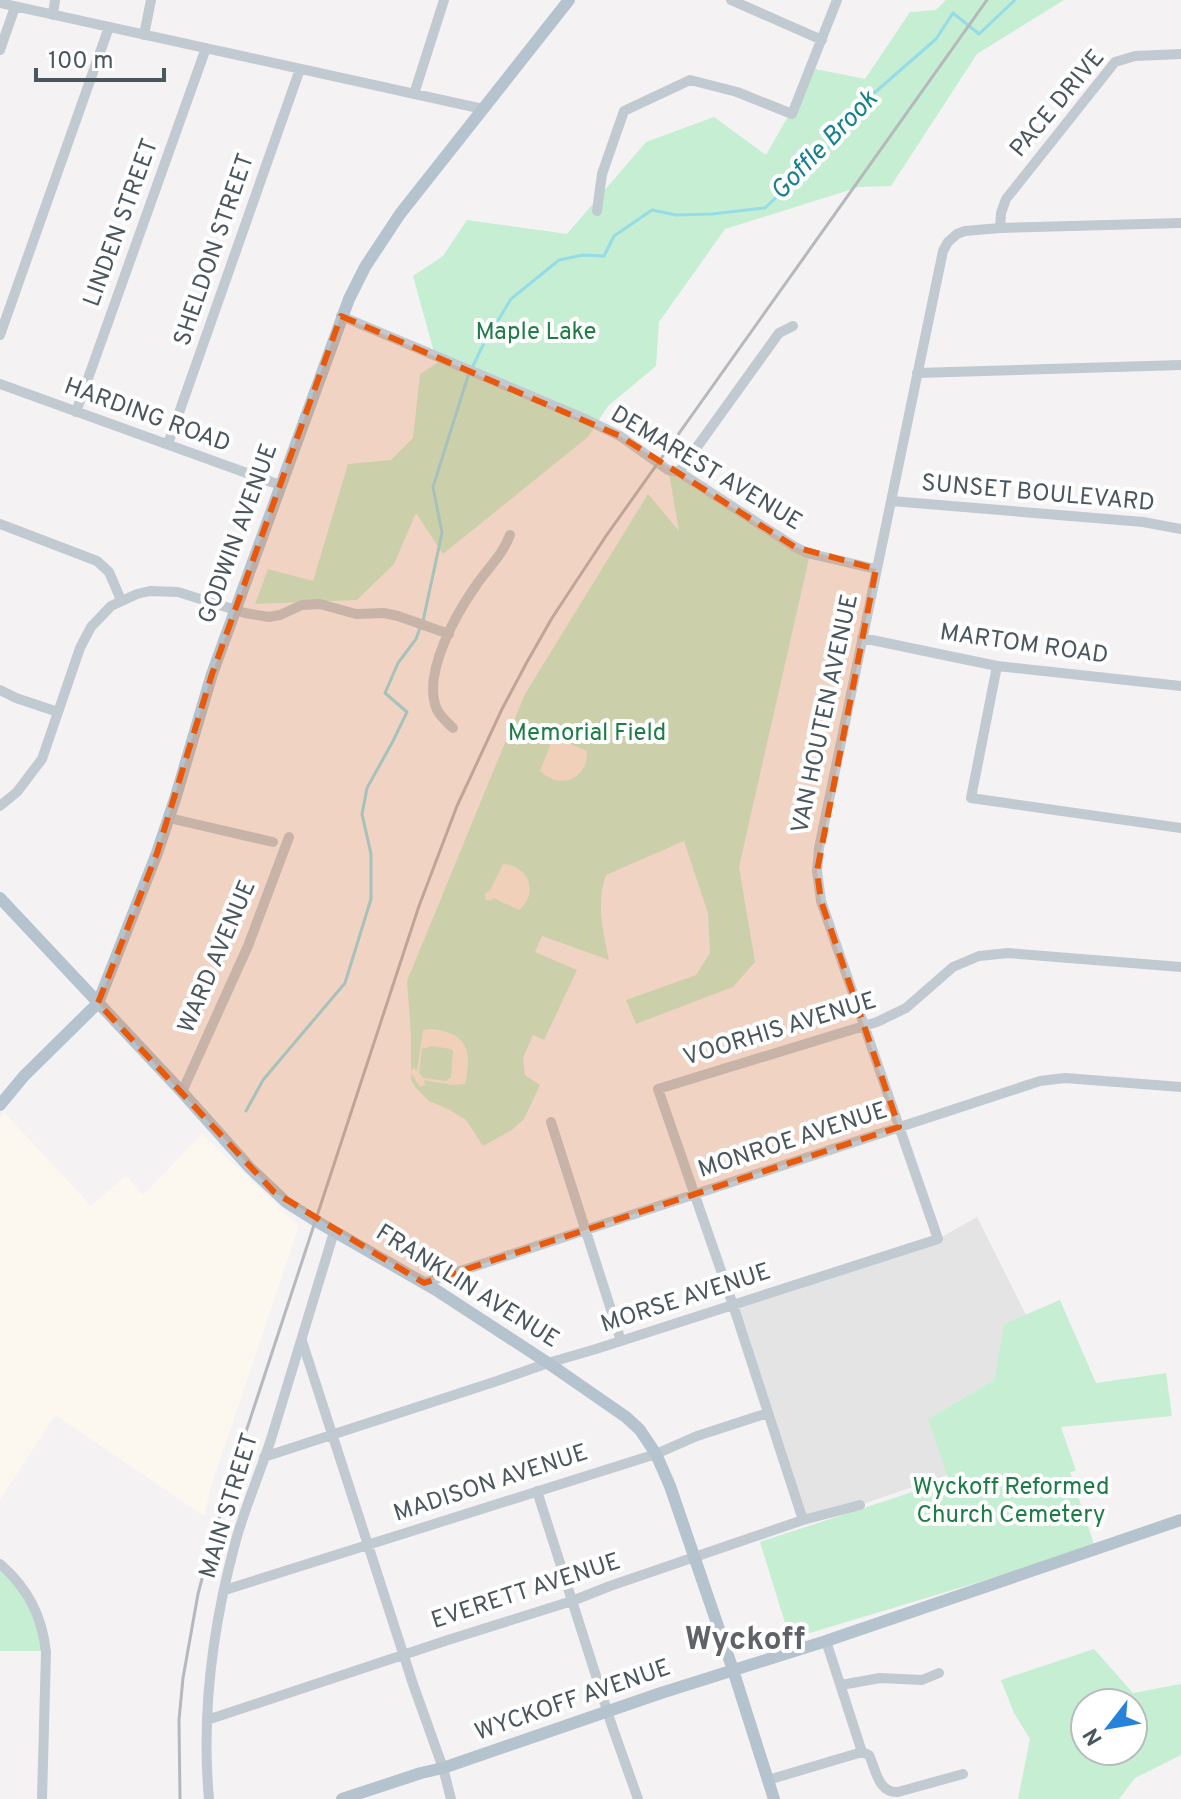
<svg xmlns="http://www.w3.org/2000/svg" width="1181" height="1799" font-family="Overpass,sans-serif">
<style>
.commercial{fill:#fcf7ef}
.education{fill:#e5e4e4}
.green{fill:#c5eed2;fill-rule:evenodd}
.sand{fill:#f4eee5;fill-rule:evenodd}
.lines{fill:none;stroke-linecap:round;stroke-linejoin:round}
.stream{stroke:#96dce7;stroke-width:3}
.minor{stroke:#c1cad0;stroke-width:10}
.major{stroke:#b4c3ce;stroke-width:12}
.rail{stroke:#b5b8bc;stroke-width:3}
.marked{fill:#e8590c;fill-opacity:0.2;stroke:#e8590c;stroke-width:6;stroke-dasharray:16 10;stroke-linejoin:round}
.labels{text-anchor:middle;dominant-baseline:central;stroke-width:8;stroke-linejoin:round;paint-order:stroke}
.street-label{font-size:24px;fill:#4b575f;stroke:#fff}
.park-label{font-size:24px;fill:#1e7d47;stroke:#fff}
.water-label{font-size:26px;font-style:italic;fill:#168090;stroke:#fff}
.district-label{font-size:32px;font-weight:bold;fill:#5f6367;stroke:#fff}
</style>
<rect width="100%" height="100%" fill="#f4f2f3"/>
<path class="commercial" d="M4,1112L91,1206L126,1175L143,1195L202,1134L299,1226L211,1487L204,1516L55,1415L0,1500V1118Z"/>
<path class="education" d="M977,1217L1026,1315L1004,1324L994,1380L928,1419L948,1475L860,1505L803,1520L733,1305L938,1239Z"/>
<path class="green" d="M946,0H1064L977,54L891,186L859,187L725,229L659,322L656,366L608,406L588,437L443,554L416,513L394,564L357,600L255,604L268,569L313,581L348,464L391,460L413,438L420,374L437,363L413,276L443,256L467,220L567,234L646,142L714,117L766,155L815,69L865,79L910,12L936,10Z
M668,468L810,554L739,867L755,962L733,987L636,1024L626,1000L696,975L710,953L708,913L684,841L606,875C596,902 603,932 609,960L542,936L535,952L577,970L544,1040L533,1035L523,1058L525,1075L540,1085L524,1119L512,1130L483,1146L466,1120L448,1109L429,1101L415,1087L411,1080V1035L407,981L525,694L648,494L679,531Z
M1060,1300L1096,1383L1166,1373L1172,1416L1061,1427L1076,1471L1070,1472L1095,1547L790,1639L760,1542L949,1480L928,1419L994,1380L1004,1324Z
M0,1571L33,1603L45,1651H0Z
M1094,1649L1133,1693L1181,1684V1755L1135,1778L1119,1799H1018L1030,1739L1014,1713L1001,1680ZM1133,1703V1751H1085V1703Z"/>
<path class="sand" d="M556,733L561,740L587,751C588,780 560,790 540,771L551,743V735Z
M503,864C528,865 540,893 519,910L493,898L492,900H486L485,894L490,890Z
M432,1029C469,1033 472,1053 465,1084L452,1085L424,1080L425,1085L420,1087L410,1072L414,1068L417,1071L423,1030ZM431,1046L451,1049L453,1052L451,1077L446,1081L423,1078L419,1073L422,1049Z"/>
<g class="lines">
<path class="stream" d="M473,366L482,347L511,299L559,260L583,255L604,256L614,236L652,210L676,215L712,214L765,208L786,188L809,159L828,148L849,115L936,39L953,13L979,34L1015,0
M423,621L442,533L433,487L469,373
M246,1111L263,1080L345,983L371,899V854L362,814L367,788L393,741L407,712L385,693L398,663L416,639L420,628"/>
<path class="minor" d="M731,0L822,40
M0,3L483,109
M53,15L55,0
M144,35L151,0
M0,50L15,7
M414,94L444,0
M597,211L602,174L624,111L690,80L737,92L792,114L837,0
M1000,228L1001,213L1006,199L1115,62L1135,56L1181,54
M341,316L583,418L620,436L668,470L679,472L795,547L807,553L876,569
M0,335L109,27
M917,373L1181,365
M0,384L280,485
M76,412L206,48
M168,444L300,69
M679,472L779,333L793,326
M891,501L1143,522L1181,529
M0,524L97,561L109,572L121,600
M862,638L997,666L1181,686
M997,666L971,798L1181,828
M0,690L16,698L58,712
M453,728C446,721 437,714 435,704C425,670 456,614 475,587C487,569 502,556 510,535
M0,806L17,792L42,759L80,648L91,627L111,606L137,594L150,591L178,592L245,613L269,617L280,615L302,605L320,604L356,614L384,613L398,616L449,634
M169,818L273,842
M182,1092L248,946L289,837
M551,1122L621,1341
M424,1283L1040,1081L1065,1078L1181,1087
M302,1341L413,1684L443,1768L451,1799
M264,1457L497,1381L548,1363L596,1349L938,1239L821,901L817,871L819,848L943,251L948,242L957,234L965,231L1000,228L1181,223
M537,1491L612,1726L638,1799
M803,1520L733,1305L658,1089L877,1022L906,1008L953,967L979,956L1008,953L1181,967
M0,1564C28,1588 42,1616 46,1652L42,1799
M225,1590L656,1454L697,1436L768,1413
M826,1641L862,1752L869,1755C876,1770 878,1793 898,1792L963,1774
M841,1685L880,1678L922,1680L939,1673
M207,1720L448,1640L572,1601L610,1586L756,1536L803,1520L860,1505
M768,1780L862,1752
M209,1799C201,1711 213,1624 236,1540C246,1504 261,1471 272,1436C293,1368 313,1300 334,1232"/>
<path class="major" d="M0,898L182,1092L250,1168L286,1202L316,1221L436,1290L548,1363L626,1417L640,1430L656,1454L670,1486L733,1670L774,1799
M0,1105L24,1076L98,1003L157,853L176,796L212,674L349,299L365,267L400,214L569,0
M342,1799L421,1773L443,1768L661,1693L826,1641L1181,1520"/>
<path class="rail" d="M180,1799L179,1720L183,1678L198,1594L209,1552L237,1459L419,906L457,806L502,709L527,662L552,618L606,536L987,0"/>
</g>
<path class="marked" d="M341,316L620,436L795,547L876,569L817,871L821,901L899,1127L424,1283L274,1192L98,1003L157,853L212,674Z"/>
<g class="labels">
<g class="street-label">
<text transform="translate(1058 104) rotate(-50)">PACE DRIVE</text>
<text transform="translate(122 223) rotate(-70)">LINDEN STREET</text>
<text transform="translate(215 250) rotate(-71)">SHELDON STREET</text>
<text transform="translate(147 416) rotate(20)">HARDING ROAD</text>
<text transform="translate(706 469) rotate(31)">DEMAREST AVENUE</text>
<text transform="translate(1038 494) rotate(5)">SUNSET BOULEVARD</text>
<text transform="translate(239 534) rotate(-70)">GODWIN AVENUE</text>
<text transform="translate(1024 645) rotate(8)">MARTOM ROAD</text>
<text transform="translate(826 714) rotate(-78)">VAN HOUTEN AVENUE</text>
<text transform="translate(218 957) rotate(-67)">WARD AVENUE</text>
<text transform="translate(780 1030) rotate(-17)">VOORHIS AVENUE</text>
<text transform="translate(793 1141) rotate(-18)">MONROE AVENUE</text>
<text transform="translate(467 1287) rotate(32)">FRANKLIN AVENUE</text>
<text transform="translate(686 1299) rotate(-18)">MORSE AVENUE</text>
<text transform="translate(491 1484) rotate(-18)">MADISON AVENUE</text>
<text transform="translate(230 1506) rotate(-73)">MAIN STREET</text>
<text transform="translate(526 1592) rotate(-18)">EVERETT AVENUE</text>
<text transform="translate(573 1701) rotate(-19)">WYCKOFF AVENUE</text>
</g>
<g class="park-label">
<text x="536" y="333">Maple Lake</text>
<text x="587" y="734">Memorial Field</text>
<text x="1011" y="1488">Wyckoff Reformed<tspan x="1011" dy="28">Church Cemetery</tspan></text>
</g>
<g class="water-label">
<text transform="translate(825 146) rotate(-46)">Goffle Brook</text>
</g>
<g class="district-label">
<text x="745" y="1641">Wyckoff</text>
</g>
</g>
<g transform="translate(1109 1727) rotate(239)"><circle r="38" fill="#ffffff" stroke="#b7bcbf" stroke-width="2"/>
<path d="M0-6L14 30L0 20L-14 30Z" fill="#2782d9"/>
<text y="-12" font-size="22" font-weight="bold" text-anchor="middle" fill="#4b575f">N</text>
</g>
<path d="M36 68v12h128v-12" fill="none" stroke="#4b575f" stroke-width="4"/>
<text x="48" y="68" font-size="24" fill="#4b575f" stroke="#ffffff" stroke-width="6" paint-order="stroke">100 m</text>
</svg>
